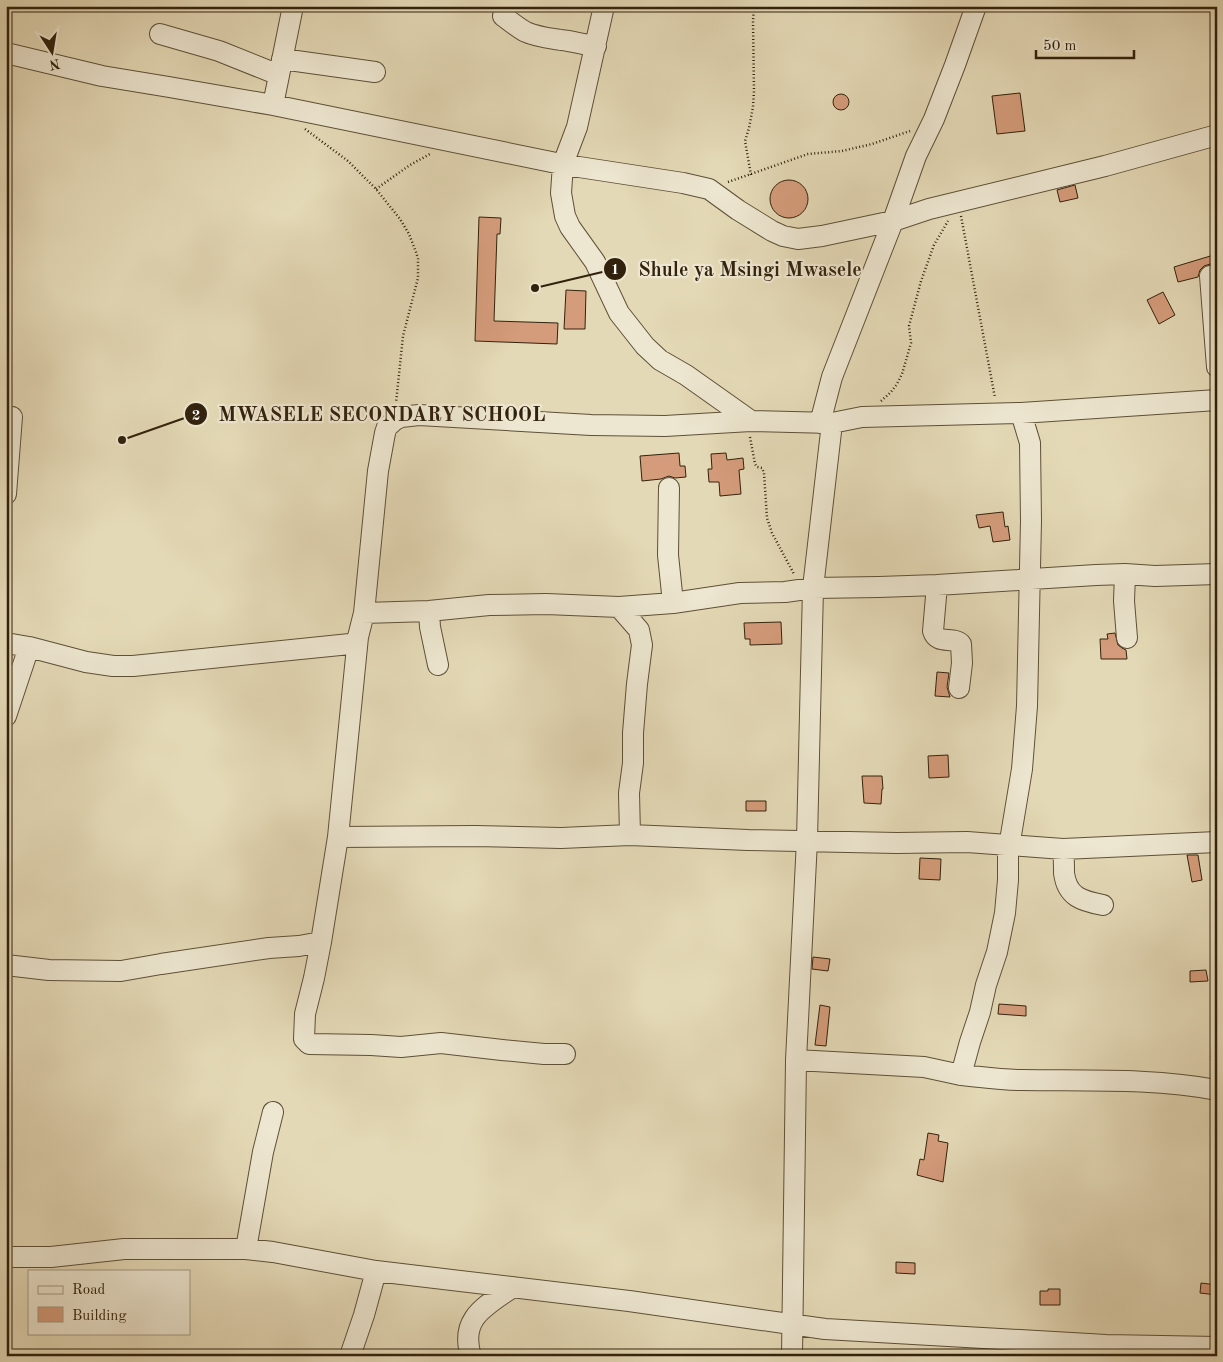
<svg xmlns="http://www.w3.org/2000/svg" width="1223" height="1362" font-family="'Old Standard TT',serif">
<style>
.building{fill:#d59c7b;stroke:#32220d}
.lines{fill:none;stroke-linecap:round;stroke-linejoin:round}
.minor-casing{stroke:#5e5037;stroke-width:22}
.path{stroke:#32220d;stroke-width:2.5;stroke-dasharray:1 2.5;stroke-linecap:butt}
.minor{stroke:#ede6d0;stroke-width:20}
.leader{fill:none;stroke:#32220d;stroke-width:2}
.callout-dot{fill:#32220d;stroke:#ede6d0;stroke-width:2}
.mark-label{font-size:15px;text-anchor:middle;font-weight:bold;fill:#fff}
.callout-label{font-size:20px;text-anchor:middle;font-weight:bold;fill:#32220d;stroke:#ede6d0;stroke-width:4.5;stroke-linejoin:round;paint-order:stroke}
</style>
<rect width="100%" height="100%" fill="#e4d9b6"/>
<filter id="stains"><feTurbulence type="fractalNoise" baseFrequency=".004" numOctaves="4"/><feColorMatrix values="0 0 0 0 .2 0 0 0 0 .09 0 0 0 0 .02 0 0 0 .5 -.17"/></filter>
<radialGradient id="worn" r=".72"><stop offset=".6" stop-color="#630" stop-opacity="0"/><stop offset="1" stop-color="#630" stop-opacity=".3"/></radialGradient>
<path class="building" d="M1020,93L1025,131L997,134L992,96Z
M833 102a8 8 0 1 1 16 0a8 8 0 1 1-16 0Z
M770 199a19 19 0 1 1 38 0a19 19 0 1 1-38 0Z
M1075,185L1078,198L1060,202L1057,190Z
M479,217L501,218L500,234H497L494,321L558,323L557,344L475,341Z
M1217,254V267L1210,264L1204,266L1200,270L1198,277L1178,282L1174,267Z
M566,290L586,291L585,329H564Z
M1163,292L1175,315L1159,324L1147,300Z
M679,453L680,466H685L686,477L675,478L669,476L661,479L642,481L640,456Z
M726,453L727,460L743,458L744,469L739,470L741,494L720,496L719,482H709L708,469H712L711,454Z
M1003,512L1005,527L1008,526L1010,540L993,542L990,526L979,528L976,515Z
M781,622L782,644L750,645V639H745L744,623Z
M1115,633L1118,645L1122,648L1126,650L1127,659H1101L1100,639H1108L1107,634Z
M937,672L949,673L947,687L950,697L935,696Z
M948,755L949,777L929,778L928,756Z
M862,776H882L883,789H882L881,804L864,803Z
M746,801H766V811H746Z
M1187,855H1198L1202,880L1192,882Z
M920,858L941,859L940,880L919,879Z
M813,957L830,959L828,971L812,969Z
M1206,970L1208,981L1190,982V971Z
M999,1004L1026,1006V1016L998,1014Z
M820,1005L830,1007L826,1046L815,1045Z
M928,1133L939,1135L938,1141L948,1143L943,1182L917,1175L920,1159L924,1160Z
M896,1262L915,1263V1274L896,1273Z
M1201,1283L1217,1285V1295L1200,1293Z
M1048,1289H1060V1305H1040V1291H1048Z"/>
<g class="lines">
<g class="minor-casing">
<path id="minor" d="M604,6L577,127L563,164L561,193L565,216L570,227L595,262L619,313L645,346L660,360L686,375L751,421
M503,16C510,21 518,28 526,32C537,37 548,38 561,40C573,41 584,45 596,46
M160,34L219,51L279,75
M6,53L102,76L169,87L273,105L566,165L683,183L709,189L738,210L772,231L783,236L798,239L822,236L893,221L929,209L1105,166L1217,135
M282,59L375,72
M273,105L293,6
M1210,276L1217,367
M1021,413L1030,443L1031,521L1027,706L1022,769L1008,853V880L1005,913L997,952L986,985L980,1012L970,1042L961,1075C982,1077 1002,1080 1022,1080C1087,1081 1153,1078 1217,1090
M820,423L832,377L893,221L916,156L934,119L955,65L976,6
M669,488L668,555L673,603
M6,494L12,417
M1125,574L1124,601L1127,638
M937,585L933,631C937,645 953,636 961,644L962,663L959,688
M619,607L639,630L642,645L637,684L633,733V763L629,793L630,835
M429,611L430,627L438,665
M364,613L429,611L489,605L546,604L619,607L673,603L740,593L785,592L813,588L879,587L937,585L1096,575L1125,574L1155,576L1217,574
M358,637L338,837L321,942L314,978L305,1014L304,1039L309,1044L371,1045L401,1047L441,1043L502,1050L544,1054H565
M6,643L29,647L86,662L113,666H133L350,644L355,642L358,637L364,613L378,471L385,433L387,427L395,420L401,417L419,415L591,425L665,426L751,421L832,423L862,417L1021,413L1217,400
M6,716L29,647
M338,837L475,836L561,838L630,835L748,840L897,843L967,842L1063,849L1217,842
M1063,849C1064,857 1064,865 1064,873C1067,897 1082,901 1103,905
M6,965L49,970L121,971L161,964L269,948L299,946L321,942
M796,1060L924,1067L961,1075
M246,1249L263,1152L273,1112
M6,1257H51L124,1249H246L273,1252L376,1271L629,1301L825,1329L1106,1345L1217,1347
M350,1356L364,1315L376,1271
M471,1356C459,1318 486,1306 513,1287
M792,1356L796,1060L807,840L813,588L832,423"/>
</g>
<path class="path" d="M305,129L348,161L376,189L400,219L409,234L416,252L418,259V278L403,336L396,403
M751,175L745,141L749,128L753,107L754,91L753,21L754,6
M728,182L808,154L842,151L872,144L910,131
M376,189L410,165L430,154
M961,216L995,398
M881,401L891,392L897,384L902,374L911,343L909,326L921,281L934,245L948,221
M750,437L755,464L757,467L762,468L764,473L767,518L772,533L794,574
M1215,1074C1211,1059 1209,1051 1217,1037"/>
<use href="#minor" class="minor"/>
</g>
<path class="leader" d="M535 288L615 269M122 440L196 414"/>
<g class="callout-dot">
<circle cx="535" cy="288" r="5"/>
<circle cx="122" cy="440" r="5"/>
<circle cx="615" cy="269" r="12"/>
<circle cx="196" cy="414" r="12"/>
</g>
<g class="mark-label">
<text x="615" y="274">1</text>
<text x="196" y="420">2</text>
</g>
<g class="callout-label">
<text x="750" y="276">Shule ya Msingi Mwasele</text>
<text x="382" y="421">MWASELE SECONDARY SCHOOL</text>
</g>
<rect width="1223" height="1362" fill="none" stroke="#e4d9b6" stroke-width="25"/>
<rect x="8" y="8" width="1208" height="1347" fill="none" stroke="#32220d" stroke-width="2.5"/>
<rect x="12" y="12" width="1198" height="1337" fill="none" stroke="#32220d"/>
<rect x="28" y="1270" width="162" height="65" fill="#ede6d0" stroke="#a29882"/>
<rect x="38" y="1286" width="25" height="8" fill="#ede6d0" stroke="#a29882"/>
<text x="72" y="1294" font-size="15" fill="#32220d">Road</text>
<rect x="38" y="1307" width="25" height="15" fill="#d59c7b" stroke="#a29882"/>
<text x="72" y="1320" font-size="15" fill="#32220d">Building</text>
<g transform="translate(52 52) rotate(168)" stroke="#ede6d0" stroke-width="4" paint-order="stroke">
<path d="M0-4L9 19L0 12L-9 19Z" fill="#32220d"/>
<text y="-8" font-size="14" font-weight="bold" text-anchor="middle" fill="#32220d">N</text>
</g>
<path d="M1036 50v8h98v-8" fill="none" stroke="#32220d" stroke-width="2.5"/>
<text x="1043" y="50" font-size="15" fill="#32220d" stroke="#ede6d0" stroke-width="4" paint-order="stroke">50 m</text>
<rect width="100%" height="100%" filter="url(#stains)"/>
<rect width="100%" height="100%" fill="url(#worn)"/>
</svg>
